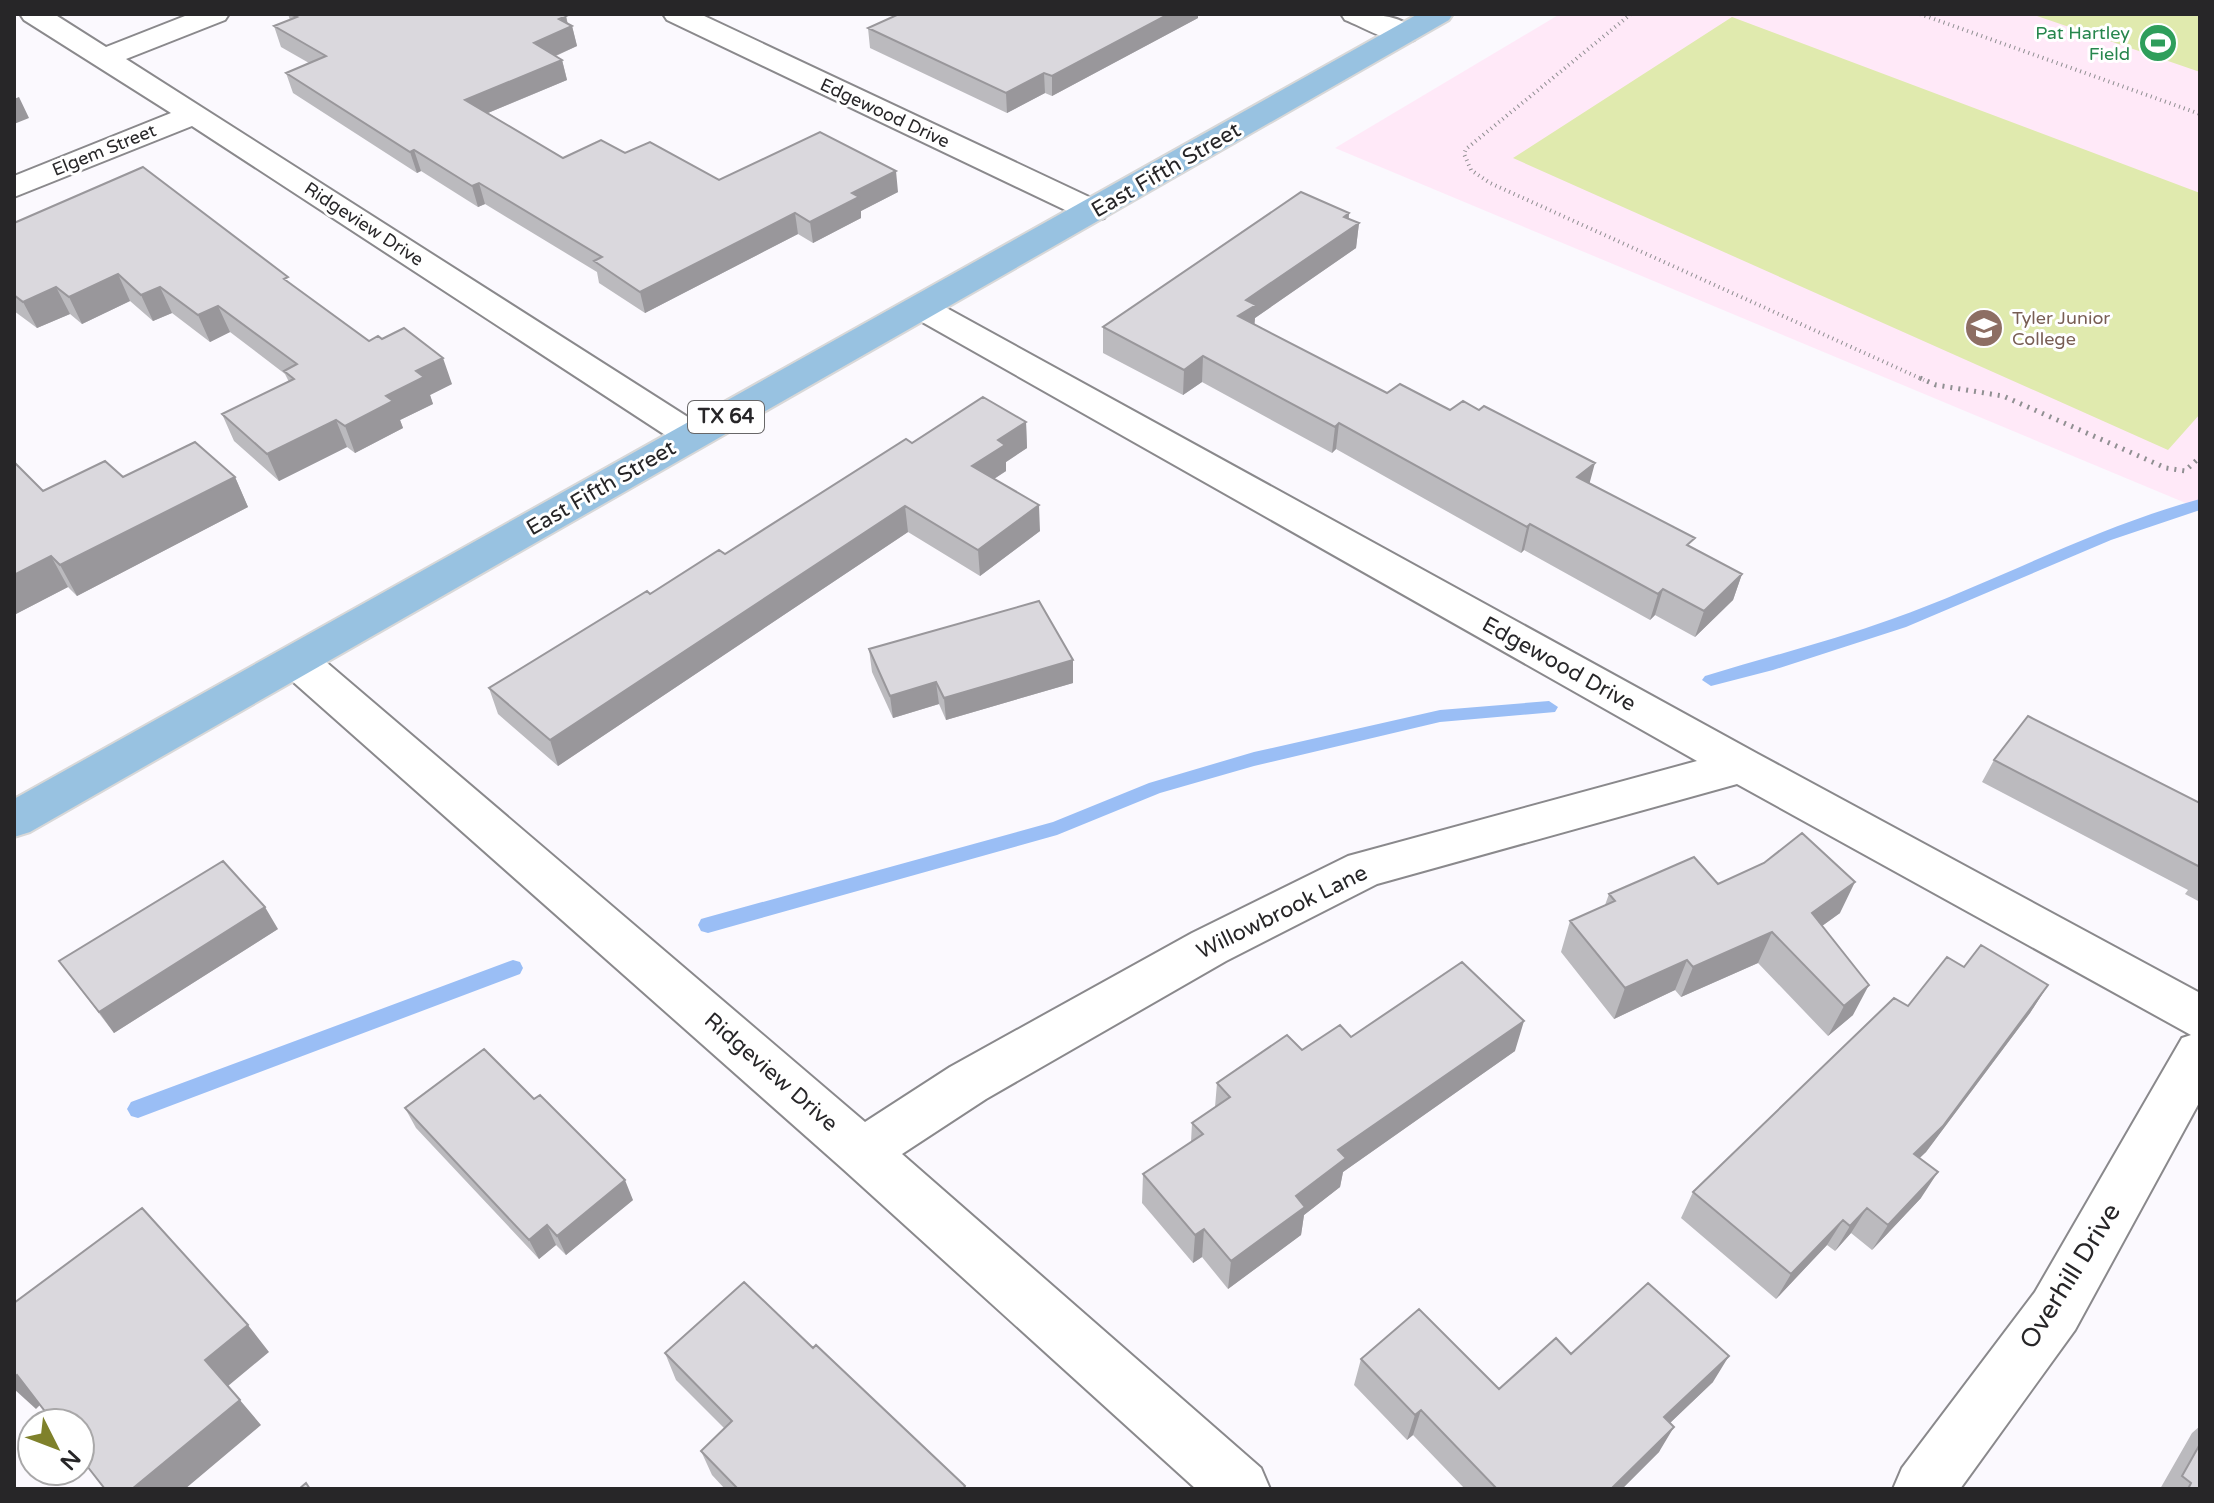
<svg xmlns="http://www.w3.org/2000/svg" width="2214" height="1503" font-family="'Varela Round',sans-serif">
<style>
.education{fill:#ffe9f8}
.green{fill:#e0eaae}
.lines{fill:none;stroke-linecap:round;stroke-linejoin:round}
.stream{fill:#9abef5;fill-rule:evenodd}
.minor-casing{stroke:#8a898c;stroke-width:4}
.major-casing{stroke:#d8d8d8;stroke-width:4}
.path-far1{stroke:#908f92;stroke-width:4;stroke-dasharray:1 4;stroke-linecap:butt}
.path{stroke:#908f92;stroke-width:5;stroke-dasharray:2 6;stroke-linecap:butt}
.minor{fill:#fff;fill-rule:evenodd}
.major{fill:#98c2e1;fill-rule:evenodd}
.wall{fill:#bbbabe}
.shaded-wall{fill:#99979b}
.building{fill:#dad8dd;stroke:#99979b;stroke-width:2}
.labels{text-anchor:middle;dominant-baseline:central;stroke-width:6;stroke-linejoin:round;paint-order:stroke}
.far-leisure-label{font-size:18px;fill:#27864d;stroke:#fff;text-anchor:end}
.far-street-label{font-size:18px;fill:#272628;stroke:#fff}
.far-education-label{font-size:18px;fill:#785e54;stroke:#fff;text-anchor:start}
.shield{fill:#fff;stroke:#686768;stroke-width:2}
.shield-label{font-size:20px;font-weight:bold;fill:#272628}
.street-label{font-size:22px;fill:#272628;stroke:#fff}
.near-street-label{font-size:26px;fill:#272628;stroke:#fff}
</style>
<rect width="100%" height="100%" fill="#fbf9fe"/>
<path class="education" d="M1560,14H2200V509L1335,148Z"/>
<path class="green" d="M2031,14H2200V72Z
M1732,17L2200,193V414L2168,450L1513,158Z"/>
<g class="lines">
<path class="stream" d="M2200,499V510L2111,540L1906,627L1773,670L1711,686L1702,680L1705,676C1767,657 1831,641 1892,619C1996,582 2093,528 2200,499Z
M1549,701L1558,707L1555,712L1440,722L1254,766L1160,793L1057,835L708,933L701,931L698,925L701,919L708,917L1053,822L1149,783L1254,752L1440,710Z
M513,960L520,962L523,968L520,974L138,1118L131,1116L127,1109L131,1102Z"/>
<g class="minor-casing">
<path id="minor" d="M20,14H54L106,47L190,14H229L225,20L126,59L705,428L711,436L705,444L692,448L679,444L192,126L14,197V176L171,113L24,20Z
M663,14H700L1104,204L1109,211L1104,218L1093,221L1082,218L667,20Z
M1341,14C1365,14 1403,12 1418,34L1414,40C1392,46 1366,28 1345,20Z
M920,297L932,300L1758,754L2200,993V1101L2075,1330L1960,1489H1893L1902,1468L2035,1292L2182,1038L2191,1035L1737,784L1377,884L1226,961L986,1099L902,1154L1261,1468L1270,1489H1196L843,1169L282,672L276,661L282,650L297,646L312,650L865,1122L950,1067L1192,933L1348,856L1697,761L908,314L903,307L908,300Z"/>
</g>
<g class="major-casing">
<path id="major" d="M1418,14H1453L1449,20L30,832L14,837V799Z"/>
</g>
<path class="path-far1" d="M1631,14L1466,149L1464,154L1471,170L1490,183L1924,380
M1920,14L2200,114"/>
<path class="path" d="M1920,378L1936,385L2003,396L2166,468L2185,471L2200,457"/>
<use href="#minor" class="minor"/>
<use href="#major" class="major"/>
</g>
<path class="wall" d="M288,14H561L566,16L568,24L572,26L577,46L556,56L562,60L567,80L488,113L563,158L625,153L719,180L898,192L861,211V218L813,243L798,234L645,313L599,283L597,272L485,204L478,207L421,171L417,173L293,93L286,73L309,63L281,47L274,26L290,20Z
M899,14H1198V18L1052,96L1045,93L1007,113L870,48L868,28Z
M1349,213V219L1359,223L1356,248L1255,318L1254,325L1387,393L1590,483L1691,548L1742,574L1733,600L1695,637L1655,615L1650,620L1524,550L1521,553L1336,449L1332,453L1202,382L1183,395L1103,353V327Z
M14,223L291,284L369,341L452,384L430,395L433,404L400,420L403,428L355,453L347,447L279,481L234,441L222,414L289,382L285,374L230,332L210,342L172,313L153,321L130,301L82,324L70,314L37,328L14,311Z
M1026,422L1027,448L1006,462V471L994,479L1040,531L980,576L908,532L558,766L498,714L489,688L650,594L725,554L912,443Z
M14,462L43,491L123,477H235L248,507L77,596L68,587L14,615Z
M869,649L1073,660V683L946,720L939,704L893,718L872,672Z
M1994,760L2200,803V902L2185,894L2188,890L1982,782Z
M1718,884L1840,913L1822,926L1853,1015L1828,1036L1758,963L1681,997L1675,990L1614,1019L1561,952L1570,921L1605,905L1609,894Z
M278,929L114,1033L59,961Z
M1964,967L2048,985L2030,1013L1926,1152L1919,1158L1921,1198L1872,1250L1851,1233L1835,1251L1827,1245L1776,1299L1681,1218L1693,1192L1908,1006Z
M1351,1037L1515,1051L1343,1172L1340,1187L1304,1215L1301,1235L1228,1289L1202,1257L1193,1263L1142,1203L1143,1174L1191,1142L1192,1123L1215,1107L1217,1083L1302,1050Z
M405,1108L633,1200L566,1255L556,1245L539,1259L416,1128Z
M813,1348L965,1486L966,1489H725L712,1475L701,1451L725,1429L676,1380L665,1353Z
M1571,1354L1713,1382L1670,1423L1659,1452L1622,1489H1465L1413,1435L1407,1440L1354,1385L1361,1359L1499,1389Z
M2200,1426V1489H2160L2192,1433Z"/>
<path class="shaded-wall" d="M1169,14H1198V18L1052,96V76Z
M566,16L568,27L572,26L577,46L539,63L534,43L559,19Z
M562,60L567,80L471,120L465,100Z
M1044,73L1045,93L1007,113L1006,93Z
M19,97L29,118L14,124V99Z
M414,150L421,171L417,173L410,152Z
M896,171L898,192L861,211V218L813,243L810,222L852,193Z
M479,183L485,204L478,207L472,186Z
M795,213L798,234L645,313L640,292Z
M1349,213L1347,231L1359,223L1356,248L1255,318L1254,330L1238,316L1246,300Z
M118,274L130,301L82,324L69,297Z
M56,287L70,314L37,328L23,302Z
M160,287L172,313L153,321L141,295Z
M218,306L230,332L210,342L198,315Z
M1203,356L1202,382L1183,395L1184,370Z
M443,358L452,384L430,395L433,404L400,420L403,428L355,453L345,426L386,396L416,371Z
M336,420L347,447L279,481L267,454Z
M1026,422L1027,448L1006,462V471L974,492L972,466L998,440Z
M1339,423L1336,449L1332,453L1335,427Z
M1595,463L1588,489L1577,477Z
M235,477L248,507L77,596L60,565Z
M1039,505L1040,531L980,576L978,550Z
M905,506L908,532L558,766L550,740Z
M1530,524L1524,550L1521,553L1527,527Z
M51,556L68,587L14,615V575Z
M1742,574L1733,600L1695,637L1704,611Z
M1663,589L1655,615L1650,620L1658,594Z
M1073,660V683L946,720L944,698Z
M936,682L939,704L893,718L890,696Z
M1855,882L1840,913L1797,944L1812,913Z
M265,907L278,929L114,1033L99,1012Z
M1772,932L1758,963L1681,997L1693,967Z
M1687,960L1675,990L1614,1019L1625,988Z
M1869,985L1853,1015L1828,1036L1844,1006Z
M2048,985L2030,1013L1926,1152L1897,1180L1914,1154Z
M1524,1021L1515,1051L1343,1172L1340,1187L1304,1215L1301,1235L1228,1289L1231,1261L1338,1150Z
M1938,1172L1921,1198L1872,1250L1888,1225Z
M625,1180L633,1200L566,1255L557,1236Z
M1867,1208L1851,1233L1835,1251L1850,1226Z
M1843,1220L1827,1245L1776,1299L1791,1274Z
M547,1225L556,1245L539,1259L529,1240Z
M1204,1229L1202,1257L1193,1263L1195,1235Z
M248,1325L269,1352L228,1386L261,1425L185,1489H132L205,1360Z
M1729,1356L1713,1382L1650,1442L1664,1417Z
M17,1375L44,1401L36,1409L14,1389V1378Z
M1421,1410L1413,1435L1407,1440L1415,1415Z
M1674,1427L1659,1452L1622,1489H1611Z"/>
<path class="building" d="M290,14H561L566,16L559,19L572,26L534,43L562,60L465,100L563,158L601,140L625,153L650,142L719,180L820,132L896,171L852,193L859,197L810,222L795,213L640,292L594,261L602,257L479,183L472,186L414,150L410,152L286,73L326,56L274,26L297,17Z
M899,14H1169L1052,76L1044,73L1006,93L868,28Z
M143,167L288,277L284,279L369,341L378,336L382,339L404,328L443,358L416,371L424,377L386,396L393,401L345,426L336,420L267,454L222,414L294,379L284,371L297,364L218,306L198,315L160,287L141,295L118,274L69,297L56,287L23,302L14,295V223Z
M1301,192L1349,213L1344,217L1359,223L1246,300L1256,305L1238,316L1387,393L1400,384L1450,410L1463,401L1479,410L1484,406L1595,463L1577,477L1695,538L1687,545L1742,574L1704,611L1663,589L1658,594L1530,524L1527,527L1339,423L1335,427L1203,356L1184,370L1103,327Z
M983,397L1026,422L998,440L1005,445L972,466L1039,505L978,550L905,506L550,740L489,688L647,591L650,594L719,550L725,554L906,439L912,443Z
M195,442L235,477L60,565L51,556L14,575V462L43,491L105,461L123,477Z
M1039,601L1073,660L944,698L936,682L890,696L869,649Z
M2028,716L2200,803V867L1994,760Z
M1802,833L1855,882L1812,913L1869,985L1844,1006L1772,932L1693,967L1687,960L1625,988L1570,921L1615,901L1609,894L1694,857L1718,884L1764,863Z
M223,861L265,907L99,1012L59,961Z
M1981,945L2048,985L1943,1126L1914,1154L1938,1172L1888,1225L1867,1208L1850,1226L1843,1220L1791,1274L1693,1192L1894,998L1908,1006L1947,957L1964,967Z
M1462,962L1524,1021L1338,1150L1346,1158L1296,1196L1305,1207L1231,1261L1204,1229L1195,1235L1143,1174L1203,1134L1192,1123L1230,1097L1217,1083L1287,1035L1302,1050L1340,1025L1351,1037Z
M484,1049L534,1099L540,1095L625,1180L557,1236L547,1225L529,1240L405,1108Z
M142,1208L248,1325L205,1360L240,1400L132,1489H105L80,1457V1423H54L17,1375L14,1378V1303Z
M744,1282L813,1348L816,1345L965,1486L963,1489H738L701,1451L732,1421L665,1353Z
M1648,1283L1729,1356L1664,1417L1674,1427L1611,1489H1497L1421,1410L1415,1415L1361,1359L1419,1309L1499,1389L1556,1338L1571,1354Z
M2200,1444V1489H2188L2191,1483L2182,1476Z
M306,1483L310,1489H299Z"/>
<defs>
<g id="stadium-disc" transform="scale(2)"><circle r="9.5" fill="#2e9e5b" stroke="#fff"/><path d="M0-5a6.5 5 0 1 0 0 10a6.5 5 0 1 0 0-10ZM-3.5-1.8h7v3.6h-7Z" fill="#fff"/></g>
<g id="university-disc" transform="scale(2)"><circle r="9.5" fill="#8d6e63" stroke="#fff"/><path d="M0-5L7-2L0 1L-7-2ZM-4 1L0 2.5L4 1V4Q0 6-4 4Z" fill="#fff"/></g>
</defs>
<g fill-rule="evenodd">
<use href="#stadium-disc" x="2158" y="43"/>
<use href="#university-disc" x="1984" y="328"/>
</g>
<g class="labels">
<g class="far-leisure-label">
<text x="2130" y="33">Pat Hartley<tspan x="2130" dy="21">Field</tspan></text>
</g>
<g class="far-street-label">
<text transform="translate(885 113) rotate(25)">Edgewood Drive</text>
<text transform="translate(104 150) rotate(-22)">Elgem Street</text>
<text transform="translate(364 224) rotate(33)">Ridgeview Drive</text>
</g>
<g class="far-education-label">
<text x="2012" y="318">Tyler Junior<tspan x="2012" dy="21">College</tspan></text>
</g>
<rect class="shield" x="688" y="401" width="76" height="32" rx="6"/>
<g class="shield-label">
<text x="726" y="417">TX 64</text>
</g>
<g class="street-label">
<text transform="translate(1166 170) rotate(-30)">East Fifth Street</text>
<text transform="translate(601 488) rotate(-30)">East Fifth Street</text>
<text transform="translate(1559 664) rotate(29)">Edgewood Drive</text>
<text transform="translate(1282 912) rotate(-26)">Willowbrook Lane</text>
<text transform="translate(771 1072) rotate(41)">Ridgeview Drive</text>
</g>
<g class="near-street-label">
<text transform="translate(2070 1276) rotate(-58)">Overhill Drive</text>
</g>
</g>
<rect width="2214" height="1503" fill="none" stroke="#272628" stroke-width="32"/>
<g transform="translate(56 1447) rotate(132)"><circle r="38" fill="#ffffff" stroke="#a9a8a9" stroke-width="2"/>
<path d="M0-6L14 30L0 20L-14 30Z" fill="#7f812b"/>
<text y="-12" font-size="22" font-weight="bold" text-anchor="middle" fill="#272628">N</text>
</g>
</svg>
